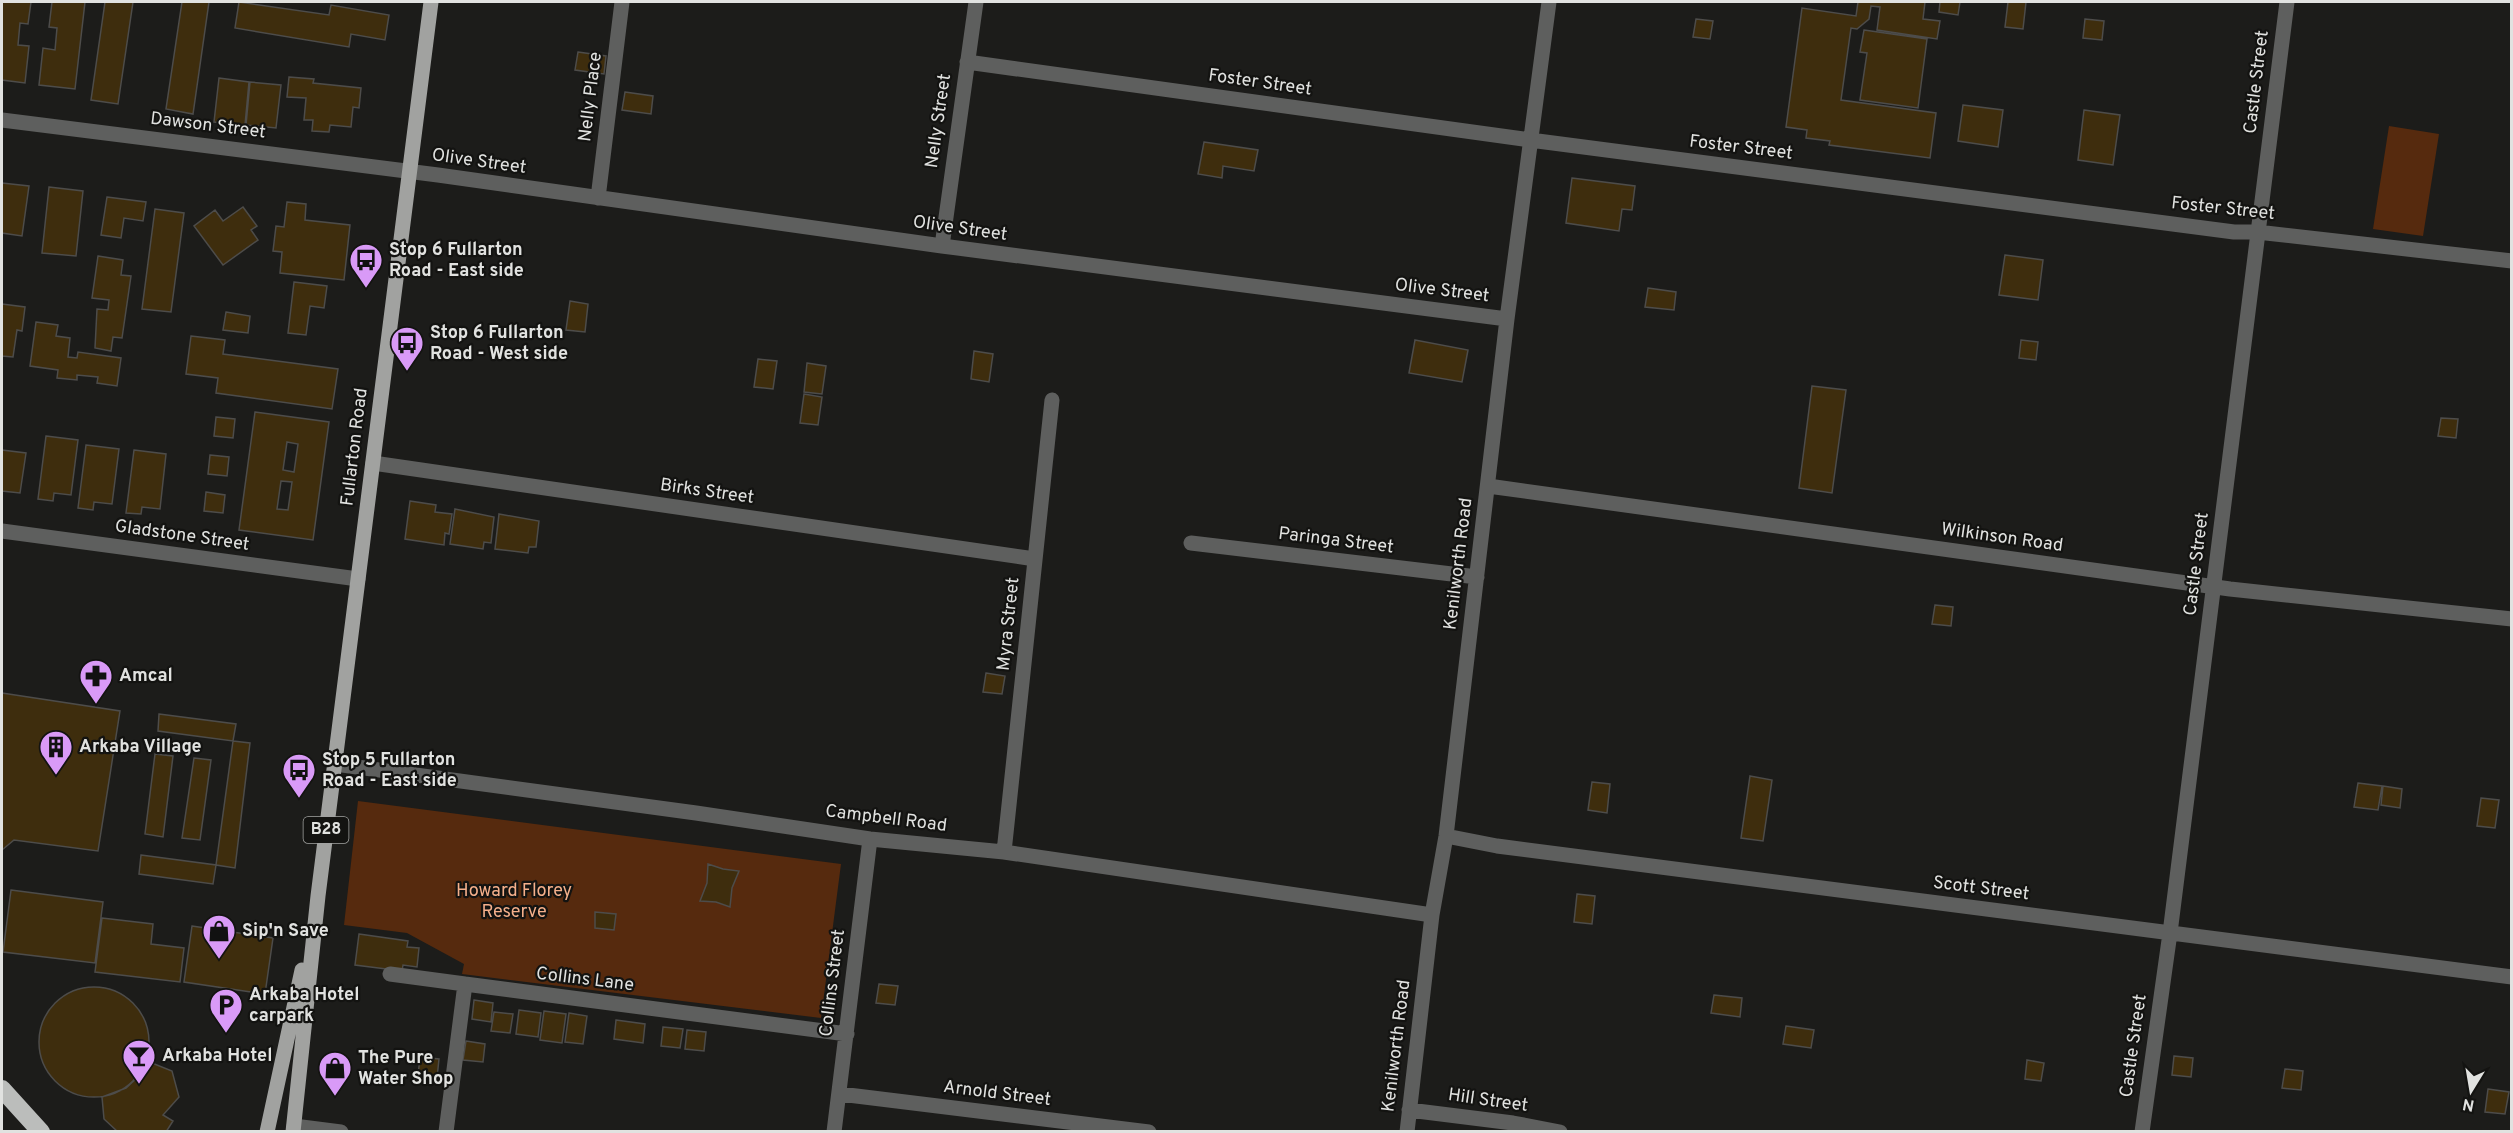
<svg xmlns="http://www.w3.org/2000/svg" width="2513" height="1133" font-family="Overpass,sans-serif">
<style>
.green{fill:#562a0e}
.building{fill:#3e2d0d;stroke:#4d4c4a;stroke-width:1.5;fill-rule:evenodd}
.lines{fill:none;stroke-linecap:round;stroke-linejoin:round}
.minor{stroke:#5e5f5e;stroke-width:15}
.major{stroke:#a1a2a0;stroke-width:15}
.highway{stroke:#bbbdbb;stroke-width:18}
.labels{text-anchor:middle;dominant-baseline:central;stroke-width:4.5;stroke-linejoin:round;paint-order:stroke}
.shield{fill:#131311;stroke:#a3a4a2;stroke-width:1.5}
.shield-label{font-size:16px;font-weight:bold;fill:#e1e2e0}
.street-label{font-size:18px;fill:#e1e2e0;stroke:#131311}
.poi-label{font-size:18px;font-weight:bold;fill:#e1e2e0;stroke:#131311;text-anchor:start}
.park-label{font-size:18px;fill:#f5b08b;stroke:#131311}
</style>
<rect width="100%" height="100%" fill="#1c1c1a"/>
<path class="green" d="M2389,126L2439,134L2423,236L2373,229Z
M358,801L841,864L821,1018L462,974L464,964L407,933L344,925Z"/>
<path class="building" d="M2,2H31L28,24L20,23L18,45L29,46L25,83L2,80Z
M52,2H85L75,89L39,85L43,48L55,50L57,28L49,27Z
M105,2H133L118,104L91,100Z
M182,2H209L193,114L166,109Z
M239,2L329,15L331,5L389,15L385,40L351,34L349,47L235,28Z
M1858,2H1925L1923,19L1940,21L1937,39L1877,30L1880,7L1871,6L1869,19L1857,29L1851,28L1841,100L1936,113L1930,158L1829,145L1830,141L1806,138L1807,130L1786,127L1802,8L1856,16Z
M1940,2H1960L1958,15L1939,12Z
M2008,2H2026L2023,29L2005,27Z
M1696,19L1713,21L1710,39L1693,37Z
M2085,19L2104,21L2102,40L2083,38Z
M1864,30L1927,39L1918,108L1860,100L1867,53L1860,52Z
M578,52L606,56L604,74L575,70Z
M289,77L314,79L313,83L361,88L359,108L353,107L351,127L330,125L329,132L312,131L313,120H304L306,98L287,97Z
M219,78L249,82L245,125L214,122Z
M250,82L281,85L276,128L246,125Z
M625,92L653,96L651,114L622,110Z
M1963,105L2003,110L1998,147L1958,141Z
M2084,110L2120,115L2113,165L2078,160Z
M1204,142L1258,150L1254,171L1223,166L1222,178L1198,174Z
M1572,178L1635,186L1632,210L1622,209L1619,231L1566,223Z
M2,183L29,186L22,236L2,233Z
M49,187L83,191L76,256L42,253Z
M107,197L146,202L143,221L124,218L121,238L101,235Z
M287,202L306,204L305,220L350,225L344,280L280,273L282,252L273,251L276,226L284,227Z
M243,207L257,226L251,230L258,240L223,265L194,226L215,210L223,221Z
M155,209L184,213L171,312L142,309Z
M2005,255L2043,260L2038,300L1999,295Z
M98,256L123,260L121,275L131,276L122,338L113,337L111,351L95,348L97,309L108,310L109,300L92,298Z
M294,282L327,286L324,308L310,306L306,335L288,333Z
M1648,288L1676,292L1674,310L1645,307Z
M570,301L588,304L585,332L566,330Z
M2,304L25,307L22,331L17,330L13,357L2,356Z
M226,312L250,316L248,333L223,330Z
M36,322L58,325L56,336L70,338L68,357L77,358L78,352L121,358L117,386L97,383L98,377L77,375V380L57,378L58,370L30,366Z
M191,336L225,340L223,354L338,369L332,409L216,393L218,378L186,374Z
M1415,340L1468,350L1462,382L1409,373Z
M2021,340L2038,342L2036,360L2019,358Z
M974,351L993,354L989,382L971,379Z
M758,359L777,361L773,389L754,387Z
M807,363L826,366L822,394L804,392Z
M1812,386L1846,390L1832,493L1799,488Z
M804,394L822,397L818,425L800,423Z
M255,412L329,422L313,540L239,530ZM287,442L298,444L294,472L283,470ZM281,481L292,482L288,510L277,509Z
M216,417L235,419L233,438L214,436Z
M2441,418L2458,419L2456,438L2438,436Z
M46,436L78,440L71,495L54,493L53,501L38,499Z
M86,445L119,449L112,504L94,502L93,510L78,508Z
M2,450L26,453L20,493L2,491Z
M134,450L166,454L160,509L142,507L141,514L126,513Z
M210,455L229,457L227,476L208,474Z
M206,492L225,495L223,513L204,511Z
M410,501L436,505L435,512L452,514L449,534L445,533L444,545L405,539Z
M455,509L494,517L491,543L484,542L483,549L450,544Z
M499,514L539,521L536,547H529L528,553L495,549Z
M1935,605L1953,607L1951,626L1932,624Z
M986,673L1005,676L1002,694L983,692Z
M2,693L120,711L98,851L14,840L2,850Z
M159,714L236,724L233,741L158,731Z
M233,741L250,743L235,868L216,865Z
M155,754L173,756L163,837L145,834Z
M194,758L211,760L200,840L182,838Z
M1750,776L1772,780L1763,841L1741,838Z
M1592,782L1610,784L1607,813L1588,810Z
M2358,783L2382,786L2378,810L2354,807Z
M2383,786L2402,789L2400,808L2381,805Z
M2481,798L2499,800L2495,828L2477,826Z
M141,855L216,865L213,884L139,874Z
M708,864L723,869L739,871L732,888L730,907L716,902L700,901L707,883Z
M11,890L103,902L95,963L3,952Z
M1577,894L1595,896L1592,924L1574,922Z
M595,912L616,914L614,930L595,928Z
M102,918L153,924L151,944L184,948L180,982L95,972Z
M192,926L273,938L265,994L184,982Z
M359,934L408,941L407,947L419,948L417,967L403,965L402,971L355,965Z
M879,984L898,986L895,1005L876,1003Z
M39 1042a55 55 0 1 1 110 0a55 55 0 1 1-110 0Z
M1714,995L1742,998L1740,1017L1711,1013Z
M474,1000L493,1003L491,1022L472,1019Z
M519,1010L541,1013L538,1037L516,1034Z
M544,1011L566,1014L562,1043L540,1040Z
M494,1012L513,1014L510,1033L491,1031Z
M569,1013L587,1016L583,1044L565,1042Z
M616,1020L645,1024L643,1043L614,1039Z
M1786,1026L1814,1030L1811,1048L1783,1044Z
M663,1027L683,1029L680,1048L661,1046Z
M687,1030L706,1032L704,1051L685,1049Z
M466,1041L485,1044L483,1062L463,1060Z
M2174,1056L2193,1058L2191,1077L2172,1075Z
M420,1057L439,1059L437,1078L418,1076Z
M2027,1060L2044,1063L2041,1081L2025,1079Z
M147,1061L172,1071L179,1097L163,1115L173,1121L166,1132H118L104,1119L102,1097L126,1088L140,1075Z
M2285,1069L2303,1071L2301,1090L2282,1088Z
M2488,1089L2509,1092L2505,1114L2485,1112Z"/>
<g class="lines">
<path class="minor" d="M967,62L1530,140L2234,232H2257L2512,261
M2,120L438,175L942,246L1507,319
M598,198L622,2
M942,246L976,2
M373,463L1035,559
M1488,486L2230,589L2512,619
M2,531L358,579
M1191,543L1477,577
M335,764L696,813L870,839L1004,852L1432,915
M1446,836L1497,846L2512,977
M1004,852L1052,400
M390,974L465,984
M840,1094L1149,1132
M1409,1110L1513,1123L1560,1132
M294,1126L341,1132
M446,1132L465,984L847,1034
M834,1132L870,839
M1407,1132L1432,915L1446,836L1507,319L1549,2
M2142,1132L2170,933L2287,2"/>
<path class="major" d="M267,1132L302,970
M293,1132L318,896L431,2"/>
<path class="highway" d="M2,1089L41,1132"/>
</g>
<defs>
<g id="bus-pin" transform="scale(1.725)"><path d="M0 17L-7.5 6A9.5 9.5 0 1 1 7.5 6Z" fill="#d99af7" stroke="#131311"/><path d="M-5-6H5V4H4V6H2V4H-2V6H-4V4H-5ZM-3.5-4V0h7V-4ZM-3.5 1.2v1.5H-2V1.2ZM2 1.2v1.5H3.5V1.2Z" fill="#111"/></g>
<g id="pharmacy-pin" transform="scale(1.725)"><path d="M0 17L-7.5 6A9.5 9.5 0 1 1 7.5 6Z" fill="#d99af7" stroke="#131311"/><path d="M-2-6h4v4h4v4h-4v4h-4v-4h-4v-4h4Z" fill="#111"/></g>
<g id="building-pin" transform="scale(1.725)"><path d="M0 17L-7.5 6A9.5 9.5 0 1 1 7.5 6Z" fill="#d99af7" stroke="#131311"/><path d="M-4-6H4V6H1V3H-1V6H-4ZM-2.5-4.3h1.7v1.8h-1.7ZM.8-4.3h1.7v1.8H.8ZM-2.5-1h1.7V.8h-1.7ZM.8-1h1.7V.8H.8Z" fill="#111"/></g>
<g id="shop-pin" transform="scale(1.725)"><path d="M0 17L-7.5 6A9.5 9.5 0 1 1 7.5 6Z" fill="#d99af7" stroke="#131311"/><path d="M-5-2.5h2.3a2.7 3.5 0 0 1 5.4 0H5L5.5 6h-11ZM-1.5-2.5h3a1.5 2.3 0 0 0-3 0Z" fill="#111"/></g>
<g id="parking-pin" transform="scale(1.725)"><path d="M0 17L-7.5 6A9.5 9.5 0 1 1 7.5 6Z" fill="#d99af7" stroke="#131311"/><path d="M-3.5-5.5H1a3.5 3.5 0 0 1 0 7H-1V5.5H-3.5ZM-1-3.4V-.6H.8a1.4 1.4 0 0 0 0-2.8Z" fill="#111"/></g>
<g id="bar-pin" transform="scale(1.725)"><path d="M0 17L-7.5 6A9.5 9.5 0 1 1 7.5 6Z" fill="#d99af7" stroke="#131311"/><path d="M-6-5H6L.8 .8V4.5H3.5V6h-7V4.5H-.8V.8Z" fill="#111"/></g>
</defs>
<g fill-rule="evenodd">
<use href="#bus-pin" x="366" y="260"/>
<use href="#bus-pin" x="407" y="343"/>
<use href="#pharmacy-pin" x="96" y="676"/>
<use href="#building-pin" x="56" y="747"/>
<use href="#bus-pin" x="299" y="770"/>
<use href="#shop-pin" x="219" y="931"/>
<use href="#parking-pin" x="226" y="1005"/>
<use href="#bar-pin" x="139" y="1056"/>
<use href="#shop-pin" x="335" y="1068"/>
</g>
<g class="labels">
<rect class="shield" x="303.5" y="817" width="45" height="26" rx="4.5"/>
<g class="shield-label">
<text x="326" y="830">B28</text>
</g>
<g class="street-label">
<text transform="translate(2257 82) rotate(-83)">Castle Street</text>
<text transform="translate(1260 83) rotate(8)">Foster Street</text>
<text transform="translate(591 97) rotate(-83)">Nelly Place</text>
<text transform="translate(939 121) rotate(-82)">Nelly Street</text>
<text transform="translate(208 126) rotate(7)">Dawson Street</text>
<text transform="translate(1741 148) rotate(7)">Foster Street</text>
<text transform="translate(479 162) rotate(8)">Olive Street</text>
<text transform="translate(2223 209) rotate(6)">Foster Street</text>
<text transform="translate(960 229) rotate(8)">Olive Street</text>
<text transform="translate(1442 291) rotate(7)">Olive Street</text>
<text transform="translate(355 447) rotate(-83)">Fullarton Road</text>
<text transform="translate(707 492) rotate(8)">Birks Street</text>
<text transform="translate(182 536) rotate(8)">Gladstone Street</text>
<text transform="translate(2002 538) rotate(8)">Wilkinson Road</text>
<text transform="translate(1336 541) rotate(7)">Paringa Street</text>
<text transform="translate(1459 564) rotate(-83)">Kenilworth Road</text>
<text transform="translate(2197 564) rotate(-83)">Castle Street</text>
<text transform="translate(1009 624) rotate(-84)">Myra Street</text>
<text transform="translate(886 819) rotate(7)">Campbell Road</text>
<text transform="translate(1981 889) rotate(7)">Scott Street</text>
<text transform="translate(585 980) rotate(7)">Collins Lane</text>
<text transform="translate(833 983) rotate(-83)">Collins Street</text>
<text transform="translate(1397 1046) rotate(-83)">Kenilworth Road</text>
<text transform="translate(2134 1046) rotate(-82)">Castle Street</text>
<text transform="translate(997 1094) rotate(7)">Arnold Street</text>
<text transform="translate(1488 1101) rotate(8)">Hill Street</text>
</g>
<g class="poi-label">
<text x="389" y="250">Stop 6 Fullarton<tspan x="389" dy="21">Road - East side</tspan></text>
<text x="430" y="333">Stop 6 Fullarton<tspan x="430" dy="21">Road - West side</tspan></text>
<text x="119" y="676">Amcal</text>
<text x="79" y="747">Arkaba Village</text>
<text x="322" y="760">Stop 5 Fullarton<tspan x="322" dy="21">Road - East side</tspan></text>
<text x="242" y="931">Sip'n Save</text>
<text x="249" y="995">Arkaba Hotel<tspan x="249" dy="21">carpark</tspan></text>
<text x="162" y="1056">Arkaba Hotel</text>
<text x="358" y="1058">The Pure<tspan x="358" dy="21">Water Shop</tspan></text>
</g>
<g class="park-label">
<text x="514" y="891">Howard Florey<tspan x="514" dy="21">Reserve</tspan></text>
</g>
</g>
<rect width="2513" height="1133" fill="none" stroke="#e1e2e0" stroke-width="6"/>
<g transform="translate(2471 1091) rotate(191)" stroke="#131311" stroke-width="4.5" paint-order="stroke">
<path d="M0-4.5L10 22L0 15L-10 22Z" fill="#e1e2e0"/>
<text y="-9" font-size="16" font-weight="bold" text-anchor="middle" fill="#e1e2e0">N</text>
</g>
</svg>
